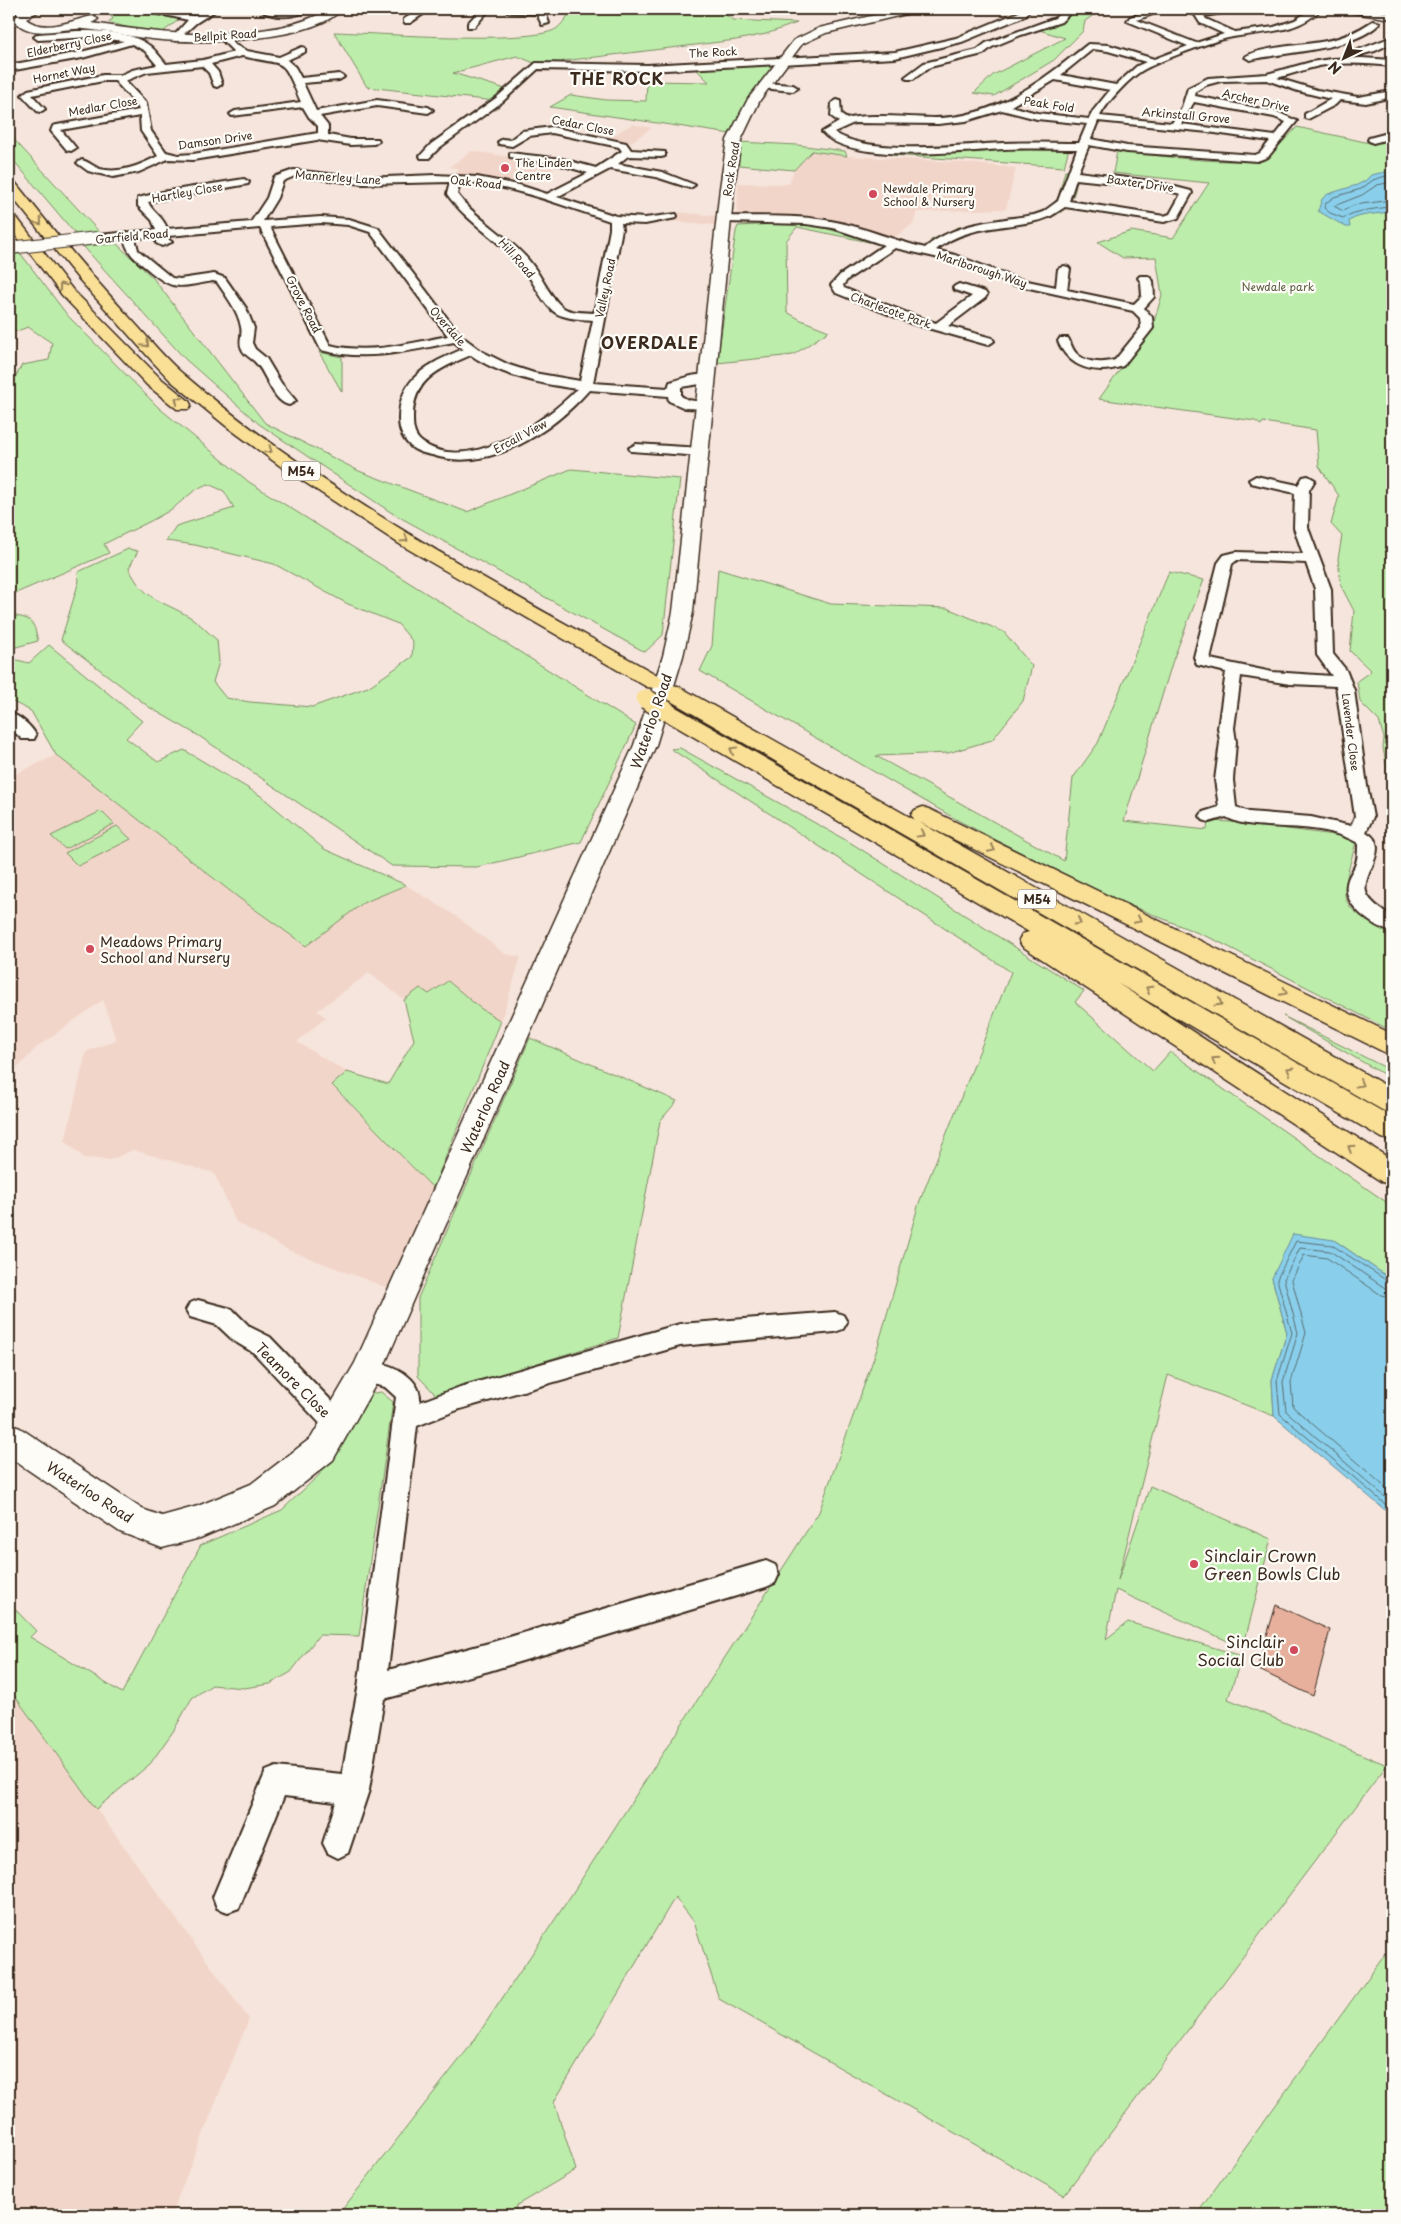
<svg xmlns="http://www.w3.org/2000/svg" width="1401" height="2224" font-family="'Playpen Sans',sans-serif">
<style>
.built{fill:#f2d5c9}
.green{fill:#bdedab;stroke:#7c8c64}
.water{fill:#89cfeb;stroke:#6a8d99}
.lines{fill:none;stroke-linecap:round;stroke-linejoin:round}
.shore{stroke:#5a6c70;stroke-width:1}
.building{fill:#e7b09d;stroke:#3b2a1e}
.street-casing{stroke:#3b2a1e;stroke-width:4}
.secondary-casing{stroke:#3b2a1e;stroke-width:3}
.highway-casing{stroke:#3b2a1e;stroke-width:3}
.street{fill:#fdfcf7;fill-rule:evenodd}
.secondary{fill:#fdfcf7;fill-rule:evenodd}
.highway{fill:#fadf96;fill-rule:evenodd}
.street-bridge-casing{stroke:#3b2a1e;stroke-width:14;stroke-linecap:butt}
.highway-bridge-casing{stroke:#3b2a1e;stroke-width:22;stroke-linecap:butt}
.street-bridge{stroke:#fdfcf7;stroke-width:12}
.highway-bridge{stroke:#fadf96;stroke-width:19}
.oneway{stroke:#9a845a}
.poi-dot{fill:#d1495b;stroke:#fdfcf7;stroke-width:2}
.labels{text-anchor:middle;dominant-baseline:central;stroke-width:4.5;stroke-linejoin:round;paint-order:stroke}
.far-street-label{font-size:11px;fill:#3b2a1e;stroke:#fdfcf7}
.far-poi-label{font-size:11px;fill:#3b2a1e;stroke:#fdfcf7;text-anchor:start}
.far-park-label{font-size:11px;fill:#5c5b41;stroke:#fdfcf7}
.shield{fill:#fdfcf7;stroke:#75695f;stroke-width:1}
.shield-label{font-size:12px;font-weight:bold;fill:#3b2a1e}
.street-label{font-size:14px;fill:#3b2a1e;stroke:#fdfcf7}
.poi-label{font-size:14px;fill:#3b2a1e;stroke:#fdfcf7;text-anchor:start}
.far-district-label{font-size:16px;font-weight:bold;letter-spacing:1px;fill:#3b2a1e;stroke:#fdfcf7}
.near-poi-label{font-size:16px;fill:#3b2a1e;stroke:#fdfcf7;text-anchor:start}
</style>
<rect width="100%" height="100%" fill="#f6e5dc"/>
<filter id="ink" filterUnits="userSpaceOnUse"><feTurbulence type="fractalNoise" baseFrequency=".02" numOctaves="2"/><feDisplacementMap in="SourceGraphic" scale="10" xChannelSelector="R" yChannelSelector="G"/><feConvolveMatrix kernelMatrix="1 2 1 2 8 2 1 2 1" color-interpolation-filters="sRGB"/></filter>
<g filter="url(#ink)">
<path class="built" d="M632,124L652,128L631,142L611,137Z
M472,151L545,162L546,166L555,168L524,185L452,176L460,169L449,167Z
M812,151L847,156L957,162L1016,168L1006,209L917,212L913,224L891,240L849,226L737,215L738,183L789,184L794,170Z
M675,212L718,216L716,225L667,221Z
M56,755L239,898L305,946L363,903L406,885L456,916L505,954L521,957L501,1021L480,1008L448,981L429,994L420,989L404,1000L369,973L317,1011L326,1017L297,1042L347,1072L332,1086L433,1188L393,1290L288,1250L236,1222L214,1173L133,1150L110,1160L84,1158L65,1141L86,1052L116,1040L103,1000L37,1047L9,1077V777Z
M9,1688L249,2019L171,2215H9Z"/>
<path class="green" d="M113,9H150L153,15L180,19L160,34L129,28L108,22L113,19L108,12Z
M573,9H718L733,20L797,23L766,34L736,40L563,61L560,67H544L517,56L453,73L509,90L495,101L367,87L334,32C372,33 530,45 556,29C562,25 568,15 573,9Z
M1073,9H1112L1095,14L1085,21L1083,31L1054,60L994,96L974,93L993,75L1065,38L1036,29L1065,20Z
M777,62L731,134L550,107L571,95L606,100L646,101L647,81L709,82L694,67Z
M1297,127L1374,144L1377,141L1392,136V885L1390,883L1392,795L1383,748L1384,738L1379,721L1360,702L1357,681L1371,671L1350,651L1354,611L1341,586L1338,559L1342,536L1331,524L1339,496L1319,466L1316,430L1263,422L1261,425L1255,421L1099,399L1153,325L1162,295L1156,257L1123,258L1098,242L1131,231L1173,238L1209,183L1113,173L1117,151C1166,156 1217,165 1266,159Z
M9,134L102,235L78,237L9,155Z
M739,142L797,145L845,151L847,156L812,151L794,170L738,165Z
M1019,148H1069L1064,167L892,155L970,153Z
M1065,171H1073L1078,176C1076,183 1076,191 1072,198C1059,228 1008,224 981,230C963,234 947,243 929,248L931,240L959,227L1022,218L1047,209L1058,198Z
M796,223L821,227L883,245L797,227L786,241L787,312L801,320L829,331L793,355L717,363L736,231L738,226Z
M117,244L153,278L265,423L359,471L467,512L571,469L680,479L663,635L645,652L392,513L259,424L185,359L83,246Z
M9,254H21L68,316L159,408L249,482L636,725L581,842L477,867L392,866L199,736L149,707L61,640L79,581L78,572L128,549L138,551L129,568C143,600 163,601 190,617C200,623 208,633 217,640L219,662L213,682L226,698L250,702L312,707L368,687L412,657L413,642L398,624L348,604L274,564L195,545L166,541L176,526L234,508L224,491L208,484C192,489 182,503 167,512C147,524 125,533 104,544L109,553L9,596V381L16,376L22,365L49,360L52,343L28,327L9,334Z
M319,352L342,357V392Z
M718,569L831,604L947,608L1004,632L1032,666L1023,701L992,740L948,753L876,756L1064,861L1073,778L1098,743L1169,572L1204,580L1173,660L1124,821L1207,830L1208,821L1233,822L1357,838C1353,855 1346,874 1345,891C1343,912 1377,926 1392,933V1031L1215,940L1098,892L961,822L700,671L712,646Z
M9,612L11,615C33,619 33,620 38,641L9,649Z
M49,645L142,721L126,738L158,762L184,750L261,796L324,849L406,885L363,903L306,946L239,898L56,755L31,711L9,700V658L29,663Z
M680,748L851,843L1084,991L1075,1002L1153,1071L1170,1052L1392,1206V1280L1334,1240L1272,1278L1287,1333L1272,1380L1274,1416L1168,1375L1118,1580L1150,1486L1271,1539L1243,1648L1116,1590L1106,1639L1128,1622L1242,1656L1228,1699L1387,1765L1064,2195L719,1999L694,1922L675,1897L554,2102L576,2170L517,2205L514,2215H338L471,2045L570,1897L819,1512L877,1349L919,1203L1011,972L671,749Z
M101,811L114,824L65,849L51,836Z
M117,826L131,839L78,866L65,853Z
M448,981L480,1008L501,1021L433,1188L332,1085L347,1072L388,1084L414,1040L404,1000L420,988L429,994Z
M1283,1016L1392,1071V1079Z
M530,1038L677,1101L660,1121L618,1338L436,1395L418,1376V1298Z
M381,1392L393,1402L359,1636L319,1635L291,1672L270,1684L244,1688L212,1685L192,1698L174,1730L150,1764L96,1809L9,1688V1603L36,1631L30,1637L122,1693L201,1545L282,1510L319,1475L343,1439L367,1394Z
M1392,1945V2215H1196Z"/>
<path class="water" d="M1390,167H1392V211C1378,215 1361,213 1349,221L1350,227H1346L1318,211L1322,199L1328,194L1357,185L1365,181L1371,175L1389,171Z
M1293,1234L1334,1240L1392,1280V1516L1274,1416L1272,1380L1287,1333L1272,1278Z"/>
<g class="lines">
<path class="shore" d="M1392,174L1373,180L1361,189L1334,197L1326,203L1324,208L1330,213L1343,218C1358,209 1375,210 1392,206
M1392,182L1377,185L1362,195L1334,206L1343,211L1354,205L1392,200
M1392,1284L1332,1245L1296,1241L1277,1279L1292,1333L1277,1381L1280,1414L1392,1510
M1392,1290L1385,1288L1330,1251L1300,1248L1284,1279L1298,1333L1283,1382L1286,1411L1392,1503
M1392,1297L1381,1295L1327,1258L1304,1255L1292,1280L1306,1333L1291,1382L1293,1407L1392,1493"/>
</g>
<path class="building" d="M1276,1605L1330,1630L1313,1696L1257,1669Z"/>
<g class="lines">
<g class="street-casing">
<path id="street" d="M15,9H23L26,16L25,18H19Z
M156,9L194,16L208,9H218L196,23L176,41L172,38L188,20L156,13Z
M260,9L284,11L299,9L308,10C297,18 270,19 260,9Z
M418,9H426V12L410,23H404V19L418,11Z
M481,9H490L474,27H468V23Z
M504,9L544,10L549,23L542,25L537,14L508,12Z
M1022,9H1030L1025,16L962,42L895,58L647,71L538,69L502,102L439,148L429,158H421L420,156L431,144L496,98L536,63L647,65L895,52L956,38L1019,12Z
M1062,9H1070V13L1061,22L1021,35L992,47L983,54L930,67L913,79H907L905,77L924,63L977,50L986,43L1055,18L1062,12Z
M1154,9H1166L1137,20L1196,43L1224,34L1200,23L1195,15L1183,9L1201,11L1233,9L1229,12L1204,16L1206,19L1235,32L1274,27L1295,20L1312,9H1321C1295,37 1254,30 1220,40C1199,46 1165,59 1145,69C1131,76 1107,102 1100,116L1172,123L1182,107L1188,88L1208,78L1267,74L1311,62L1331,59L1362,58L1392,60V66C1366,64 1337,61 1311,68C1300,71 1289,75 1277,78L1317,90L1358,97L1392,91V97L1366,103L1340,100L1335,105L1308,119L1305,118V114L1331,99L1298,91L1267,80L1221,81L1206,85L1196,91L1195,96L1277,112L1297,121L1268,157L1257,161L1127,152L1089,145L1078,172L1152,181L1191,191L1192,193L1178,218L1164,222L1065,207L1051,216L1040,220C1005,229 965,225 936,250L955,255L1018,279L1056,287L1058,269L1064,266L1068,267L1070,269L1067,290L1134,304L1142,296L1141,282L1138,278L1140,276H1148L1153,281L1154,297L1144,308L1152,317L1153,328L1123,366C1097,375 1069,369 1058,341L1060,338H1068C1071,343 1072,349 1076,353C1085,363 1103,364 1115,360L1141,328L1140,318L1133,311L1011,284L948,260L895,248L848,279L843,285L844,288L918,317L936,323L972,296L955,290L953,288L955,286L959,284L985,292L987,295L985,298L948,326L992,338L994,341L988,345L910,323L836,293L831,285L840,275L884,245L833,228L806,224L724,222L719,219L724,216C761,217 800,214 836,222C866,228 895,241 925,248C955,222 996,221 1034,215L1043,212L1058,201L1077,149C1052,149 1028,148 1004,149C963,151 850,165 822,132L839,122L831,116L832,103L837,100L840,101L841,115L847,119C864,113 915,118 935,118C996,118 1043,80 1088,44L1109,45L1154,59L1188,46L1127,21L1130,17ZM1093,49L1108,51L1146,62L1137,66L1116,85L1061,75ZM1055,80L1110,90L1093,111L1089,119L1037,113L1011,106ZM1194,102L1274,117L1286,122L1275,136L1181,124ZM1002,110L1037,119L1087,124L1079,143C1054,143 1028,142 1003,143C962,145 866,156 834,132L854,123L938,124L966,121ZM1098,121L1208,132L1270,141L1260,153L1255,155L1127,146L1091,139ZM1076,179L1152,187L1181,194L1170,214L1164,216L1069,201Z
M1373,21L1380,23C1353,51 1287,51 1250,60L1245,57C1258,47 1308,45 1326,41C1343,38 1358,31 1373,21Z
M77,31C100,31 130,31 150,46C156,51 161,58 166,64L203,60L234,52L223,41L225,34L228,33L232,36V41L235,45L247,51L279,57L302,47L305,48V52L287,60L295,67L301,78L339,74L344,77L339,80L303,83L316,111L377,100L428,107L433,110L428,113L377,106L320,116L328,126V135L351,139H378L379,141L374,144L351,145L317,140L193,160L168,159L139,172L113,177L88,171L77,163L82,160C89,162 94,167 100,169C120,174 141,165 158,156L141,131L140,116L61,130L76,148L71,151L67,150L51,131L53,126L57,125L139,110L136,104L115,81H103L32,95L45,109L40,112L37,111L22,95L28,90L103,75H121L132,70L157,65L145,51L132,44L82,58L9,71V65L81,52L124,41L92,37L38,40L34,37L38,34ZM242,56C289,67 281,55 301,102L235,111L230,114L232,116L303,107L309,117L318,126V133L193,154L178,155L166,152L151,131L146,103L125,81L147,72L202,66L209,73L214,86L217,87L222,84L218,72L211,64Z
M1392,37V43L1375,51L1355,56L1350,53Z
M764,83L793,85L798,88L793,91L761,88L759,86Z
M552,127L626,143L631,150L665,152V156L661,157L628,156L618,164L662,172L695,185L690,188L656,177L610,169L557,197L616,216L645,218L676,214L677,216L676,218L645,224L621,223L622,229L593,383L668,388L670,382C682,379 705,369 714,379L713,382L681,387V396L688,400L710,403L712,406L710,409L685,408L669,401L668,396L589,390C553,431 490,474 432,455C426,454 419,452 414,449C404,442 399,431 399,419C399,377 429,364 463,349L454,342C409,351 366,362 321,350L260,228L168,236V239L172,242L162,246L156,243L157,237L135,238L138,250L172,278L180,279L214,274L225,278L246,308L254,328L252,343L255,349L266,358L281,383L296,401L289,405C272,401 267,374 256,363C252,358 245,356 242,349C238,341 243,335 241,327C238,310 226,296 217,282L213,281C176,287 174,292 145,267C134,258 128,253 124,239L97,241L91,238L97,235L156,230L152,220L138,206V198L162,192L244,179L249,182L248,184L148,202C152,212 164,217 167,229L251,222L267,198L274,177L294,170L363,178L435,175L477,177L519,185L547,194L588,173L561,165L510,157V153L562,159L596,168L622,151L619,147L552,133L529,136L512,146L499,144L498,142L503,139L510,140L522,131ZM295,176L363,184L450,182L447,194C466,222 499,239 521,266C533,279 539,298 552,310C561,319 581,319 593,320L580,381L534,373L509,365L483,352L460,335L378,228L349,219L321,217L263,221L277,198L283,181ZM461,182C512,185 561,205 610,221V229L594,313C584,312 568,313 561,306C548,294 541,275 530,262C509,236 475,219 457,194ZM321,223L348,225L370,232L448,336C410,343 369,355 330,345L270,227ZM471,355C501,376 542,384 577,389C546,422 468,474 423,443C414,437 413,428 413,419C412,379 439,369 471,355Z
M1392,132V138L1373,143L1368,140L1369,138Z
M636,444L701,448L708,452L701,456L631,451L629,448Z
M1256,476L1298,485L1303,477L1308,476L1315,480L1309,490L1308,528L1331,589L1333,654L1346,670L1354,690L1367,786L1373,817L1366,832C1393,847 1361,873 1366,892C1370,903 1383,911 1392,916V932C1374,927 1343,906 1347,884C1348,877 1352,872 1355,866C1358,859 1358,851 1358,843C1331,827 1297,828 1267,826C1253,825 1238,824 1226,817L1209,822L1203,820L1200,816L1203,812L1219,807L1215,780L1220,742L1218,728L1226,672L1197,665L1194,657L1218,563L1224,555L1236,552L1303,554L1294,528L1295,493L1251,483L1249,480ZM1237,560L1306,563L1315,589L1317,655L1332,676L1272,672L1210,659L1232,564ZM1241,676L1290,684L1336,686L1355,817L1351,826L1311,817L1249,812L1236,807L1233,780L1236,742L1234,728Z
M9,713C19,715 31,726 36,735L34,739H22L9,727Z
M198,1300L232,1309L250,1327L270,1337L346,1416L349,1424L346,1432L337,1435L328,1432L254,1353L234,1341L217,1325L190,1317L186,1310L190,1303Z
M835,1312L843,1315L847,1322L843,1329L835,1332L680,1346L460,1409L417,1426L388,1670L489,1643L766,1561L775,1565L779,1574L775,1583L766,1587L489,1671L384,1699L369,1790L348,1853L338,1858L328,1853L323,1843L336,1802L284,1796L239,1908L228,1912L217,1908L213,1897L266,1771L276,1767L342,1774L358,1688L396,1397L385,1387L357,1380L354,1372L357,1364C379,1356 423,1374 420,1402L460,1387L680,1324Z"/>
</g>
<g class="secondary-casing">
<path id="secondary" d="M28,9H42L26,19C45,34 72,20 92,16L98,19L92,23C155,33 204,39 268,29C283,27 299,23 313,17C324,13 329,8 342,9C314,41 202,44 162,40C135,38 109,31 83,29C61,27 31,41 14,20L18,14Z
M901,9H921L919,11L826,33L802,44L760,100L741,140L734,188L693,612L683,656L656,745L377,1382L333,1460L275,1506L200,1538L162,1548L120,1532L9,1457V1424L20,1428L142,1509L162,1516L198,1506L251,1484L311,1438L355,1363L634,745L663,656L673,612L720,188L727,140L748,99L794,40L819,28Z
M1343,9H1367L1392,13V19L1348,12Z"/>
</g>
<g class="highway-casing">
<path id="highway" d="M9,180L14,181C51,228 89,273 129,317C147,336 163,357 183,374C327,497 497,585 661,677L665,682L661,687L654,688L647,687L401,545L283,468L226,426L171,381L153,362L77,277L9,193Z
M9,213L14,214L72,289L159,377L189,401L191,405L189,409H177L147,385L62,295L9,226Z
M670,685L678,686L915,820L911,815L915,810L923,807L931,810L1392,1034V1056L919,822L1392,1089V1113L1382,1110L662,696L659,691L662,686Z
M666,704L674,706L1392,1117V1141L1382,1138L1117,983L1392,1160V1185L1382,1182L1022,946L1019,940L1022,934L1029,932L658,716L655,711L658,706Z"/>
</g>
<use href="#street" class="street"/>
<use href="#secondary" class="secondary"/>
<use href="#highway" class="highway"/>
<g class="street-bridge-casing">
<path id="street-bridge" d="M9,248L97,238"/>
</g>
<g class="highway-bridge-casing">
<path id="highway-bridge" d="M646,699L666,711"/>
</g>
<use href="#street-bridge" class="street-bridge"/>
<use href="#highway-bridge" class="highway-bridge"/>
</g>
<defs><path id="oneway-chevron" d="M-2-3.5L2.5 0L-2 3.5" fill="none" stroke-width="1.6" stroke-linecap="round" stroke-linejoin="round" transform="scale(1.25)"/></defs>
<g class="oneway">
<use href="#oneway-chevron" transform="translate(39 222) rotate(50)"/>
<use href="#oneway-chevron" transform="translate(62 286) rotate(-128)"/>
<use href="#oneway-chevron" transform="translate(146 344) rotate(47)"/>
<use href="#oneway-chevron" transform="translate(178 400) rotate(-141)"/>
<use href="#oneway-chevron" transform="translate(269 450) rotate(35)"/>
<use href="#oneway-chevron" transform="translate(405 539) rotate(32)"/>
<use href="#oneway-chevron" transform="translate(733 750) rotate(-151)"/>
<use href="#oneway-chevron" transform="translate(921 834) rotate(29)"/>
<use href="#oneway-chevron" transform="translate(992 849) rotate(26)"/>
<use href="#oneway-chevron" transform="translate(1138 920) rotate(26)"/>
<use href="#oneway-chevron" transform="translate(1078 922) rotate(30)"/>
<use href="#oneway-chevron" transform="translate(1149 989) rotate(-150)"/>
<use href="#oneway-chevron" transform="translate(1284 992) rotate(26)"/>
<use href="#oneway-chevron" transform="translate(1219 1003) rotate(30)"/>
<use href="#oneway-chevron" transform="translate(1215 1060) rotate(-147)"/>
<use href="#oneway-chevron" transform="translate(1290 1070) rotate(-150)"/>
<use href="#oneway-chevron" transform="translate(1360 1084) rotate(30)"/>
<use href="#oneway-chevron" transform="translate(1351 1148) rotate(-147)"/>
</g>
</g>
<g class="poi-dot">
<circle cx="505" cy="168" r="5"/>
<circle cx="873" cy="194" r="5"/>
<circle cx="90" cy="949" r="5"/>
<circle cx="1194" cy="1564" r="5"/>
<circle cx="1294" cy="1650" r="5"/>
</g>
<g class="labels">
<g class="far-street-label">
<text transform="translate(225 35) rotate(-4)">Bellpit Road</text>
<text transform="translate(69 44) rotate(-12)">Elderberry Close</text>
<text transform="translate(713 52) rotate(-3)">The Rock</text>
<text transform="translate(64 73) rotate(-11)">Hornet Way</text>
<text transform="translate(1256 100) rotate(13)">Archer Drive</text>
<text transform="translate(1049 104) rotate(9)">Peak Fold</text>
<text transform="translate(103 106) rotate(-10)">Medlar Close</text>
<text transform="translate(1186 115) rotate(5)">Arkinstall Grove</text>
<text transform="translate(583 125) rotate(11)">Cedar Close</text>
<text transform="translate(215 140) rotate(-8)">Damson Drive</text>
<text transform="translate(731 169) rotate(-81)">Rock Road</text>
<text transform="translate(338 177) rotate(4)">Mannerley Lane</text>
<text transform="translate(476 182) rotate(6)">Oak Road</text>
<text transform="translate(1140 183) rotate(8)">Baxter Drive</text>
<text transform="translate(187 192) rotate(-10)">Hartley Close</text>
<text transform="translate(132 236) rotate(-5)">Garfield Road</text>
<text transform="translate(517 258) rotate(49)">Hill Road</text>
<text transform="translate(982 269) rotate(18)">Marlborough Way</text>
<text transform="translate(605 288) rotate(-78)">Valley Road</text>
<text transform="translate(304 304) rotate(63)">Grove Road</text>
<text transform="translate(891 310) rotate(20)">Charlecote Park</text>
<text transform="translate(448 326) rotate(49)">Overdale</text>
<text transform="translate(520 436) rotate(-28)">Ercall View</text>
<text transform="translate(1351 732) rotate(83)">Lavender Close</text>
</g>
<g class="far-poi-label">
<text x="515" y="162">The Linden<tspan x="515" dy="13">Centre</tspan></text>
<text x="883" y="188">Newdale Primary<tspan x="883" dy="13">School &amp; Nursery</tspan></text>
</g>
<g class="far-park-label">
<text x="1278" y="286">Newdale park</text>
</g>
<g class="shield">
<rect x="282" y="461.5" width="38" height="19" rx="4"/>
<rect x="1018" y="889.5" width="38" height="19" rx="4"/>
</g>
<g class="shield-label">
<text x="301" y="471">M54</text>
<text x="1037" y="899">M54</text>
</g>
<g class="street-label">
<text transform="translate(651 721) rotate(-71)">Waterloo Road</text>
<text transform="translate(485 1107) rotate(-66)">Waterloo Road</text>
<text transform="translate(293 1380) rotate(45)">Teamore Close</text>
<text transform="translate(90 1492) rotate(33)">Waterloo Road</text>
</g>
<g class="poi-label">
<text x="100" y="941">Meadows Primary<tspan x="100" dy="16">School and Nursery</tspan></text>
</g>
<g class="far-district-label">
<text x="617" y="78">THE ROCK</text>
<text x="650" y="342">OVERDALE</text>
</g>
<g class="near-poi-label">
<text x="1204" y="1555">Sinclair Crown<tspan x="1204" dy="18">Green Bowls Club</tspan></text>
<text x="1284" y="1641" text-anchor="end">Sinclair<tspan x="1284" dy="18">Social Club</tspan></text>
</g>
</g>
<rect width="1401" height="2224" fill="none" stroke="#fdfcf7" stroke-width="30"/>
<rect x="15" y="15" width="1371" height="2194" fill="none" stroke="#3b2a1e" stroke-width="2" filter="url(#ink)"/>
<g transform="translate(1344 58) rotate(223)" stroke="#fdfcf7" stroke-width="4" paint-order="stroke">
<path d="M0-4L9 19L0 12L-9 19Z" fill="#3b2a1e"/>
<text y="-8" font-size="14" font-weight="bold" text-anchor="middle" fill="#3b2a1e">N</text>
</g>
</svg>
